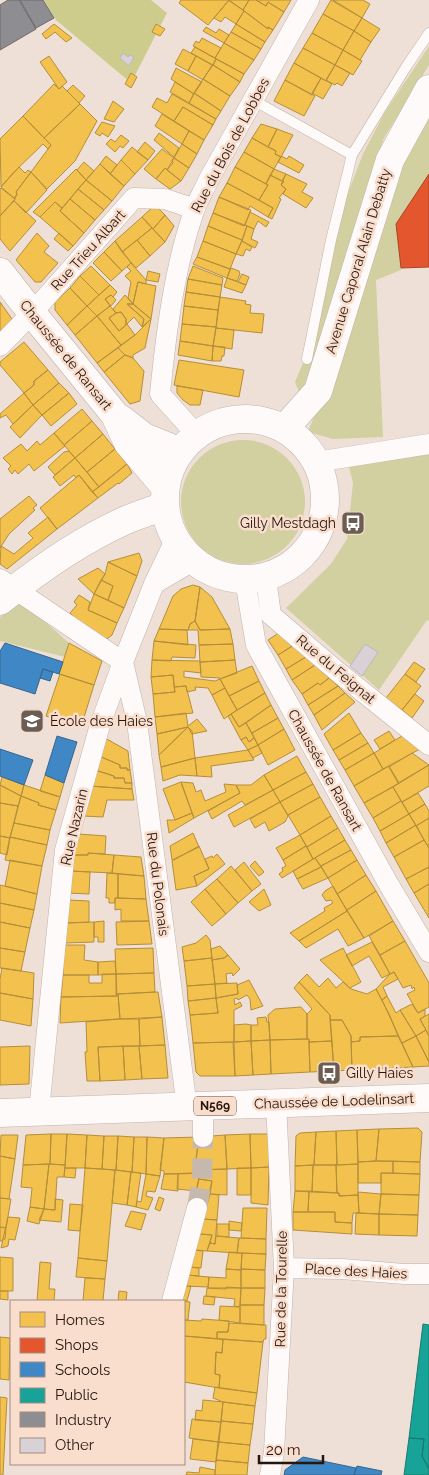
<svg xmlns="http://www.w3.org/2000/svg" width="429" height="1475" font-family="Raleway,sans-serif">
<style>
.green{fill:#d2cfa0}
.forest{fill:#cecc8c}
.homes{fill:#f2c14e;stroke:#b58e3a}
.shops{fill:#e4572e;stroke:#ab4424}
.schools{fill:#3f88c5;stroke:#38668e}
.public{fill:#17a398;stroke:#1c796e}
.industry{fill:#8d8d92;stroke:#6e696a}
.building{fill:#d8d1d5;stroke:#bfb7bb}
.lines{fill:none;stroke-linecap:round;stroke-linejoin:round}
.minor-tunnel{stroke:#c7b8ae;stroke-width:20;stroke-dasharray:20 10;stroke-linecap:butt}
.service-casing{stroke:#c2b3aa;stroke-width:11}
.minor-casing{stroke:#c2b3aa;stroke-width:21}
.secondary-casing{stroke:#c2b3aa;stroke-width:29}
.primary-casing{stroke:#c2b3aa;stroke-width:29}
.service{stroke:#fdfaf9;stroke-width:10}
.minor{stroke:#fdfaf9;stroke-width:20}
.secondary{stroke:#fdfaf9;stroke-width:28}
.primary{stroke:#fdfaf9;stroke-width:28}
.labels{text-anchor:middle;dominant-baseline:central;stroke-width:5;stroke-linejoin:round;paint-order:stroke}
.shield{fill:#f9ddcd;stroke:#655246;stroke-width:1}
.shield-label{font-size:12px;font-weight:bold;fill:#26160c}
.street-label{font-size:14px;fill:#26160c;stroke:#f9ddcd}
.poi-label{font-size:14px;fill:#26160c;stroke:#f9ddcd;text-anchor:start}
</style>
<rect width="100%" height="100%" fill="#efe0d7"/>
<path class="green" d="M429,46V65L384,138L370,178L321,354L310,383L300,394L295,382L303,363L307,359L346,198L363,154L385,112Z
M429,96V186L402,227L401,270L376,280L383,437L333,439L308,432L352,318L387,190Z
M181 502a62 62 0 1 1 124 0a62 62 0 1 1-124 0Z
M429,452V621L427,620L379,690L286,608L331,564L347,539L353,483L348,463Z
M22,601L69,643L65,657L0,641V617Z"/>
<path class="forest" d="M44,0H151L167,13L131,83L56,20Z"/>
<path class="homes" d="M181,0H229L208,25L179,3Z
M228,0H249L243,10Z
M229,0L244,11L236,24L225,17L221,22L214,18Z
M249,0H256L266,6L268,2L284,12L273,30L268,27V29L243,10Z
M256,0H291L284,12L268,2L266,6Z
M331,0L362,18L354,31L323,14Z
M333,0H363L370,4L362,18Z
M244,11L268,29V27L273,30L265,42L236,24Z
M323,14L354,31L343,50L312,33Z
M362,18L380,29L371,42L354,31Z
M54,24L72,38L66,42L55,32L46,39L42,34Z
M156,24L165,29L160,36L152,32Z
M236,24L265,42L261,49L231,32Z
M206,27L216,33L219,29L229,35L224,43L203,31Z
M354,31L371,42L360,60L343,50Z
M231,32L261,49L254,60L224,43Z
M312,33L343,50L335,65L303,48Z
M202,38L221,48L215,58L193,46L196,41L199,43Z
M224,43L254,60L244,74L215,58Z
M195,47L216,59L213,65L191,53Z
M303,48L335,65L326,81L294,63Z
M183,49L196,56L188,71L175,64Z
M343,50L362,61L353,75L335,65Z
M49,56L67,82L59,89L40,62Z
M196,56L212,65L203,80L188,71Z
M216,59L244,74L240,82L213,65Z
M294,63L321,78L312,95L285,80Z
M213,65L240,82L230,96L203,79Z
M335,65L350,73L342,86L337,83L335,85L326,80Z
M176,68L202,82L194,94L171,79Z
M131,73L137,77L131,88L125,84Z
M321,78L332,84L323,99L312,93Z
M203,79L230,96L221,111L194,93Z
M285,80L315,96L304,116L274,101Z
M175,82L194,94L189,103L170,92Z
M54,84L59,89L62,86L80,104L44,138L23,116Z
M73,85L85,96L79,103L67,91Z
M194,93L221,111L216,119L189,103Z
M172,94L216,119L213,125L183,107L174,121L152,107L157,98L167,103Z
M113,101L124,109L114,122L104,119Z
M80,104L97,121L75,161L47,189L31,172L51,145L44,138Z
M183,107L213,125L204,140L174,121Z
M162,114L189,131L182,144L155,126Z
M23,116L51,145L48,149L43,144L13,173L1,187L0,139Z
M102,122L115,126L108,137L102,133L100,136L95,133Z
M261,124L277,129L268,147L252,138Z
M277,129L293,135L281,157L275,154L276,151L268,147Z
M189,131L204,140L197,154L182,144Z
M159,133L179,148L174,157L154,140Z
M121,135L129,141L123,148L120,146L115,152L106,144L111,139L115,142Z
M252,138L276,151L275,154L281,157L274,169L244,152Z
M145,142L155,151L148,160L137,152Z
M182,144L197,154L189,168L174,158Z
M132,147L148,160L135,174L121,160Z
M162,149L174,158L167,170L165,168L156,179L144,169Z
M244,152L274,169L266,184L235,167Z
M106,156L117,165L110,174L100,164Z
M281,156L287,159L289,156L304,165L299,173L278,162Z
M174,158L189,168L181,181L167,170L173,163L172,160Z
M121,160L135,174L124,186L110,174Z
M84,162L94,171L86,180L77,170Z
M100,164L124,186L112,201L86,180Z
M19,167L25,173L28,170L31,172L16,192L17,194L14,198L1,187Z
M235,167L268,185L259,200L227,183Z
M165,168L181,181L170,189L156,179Z
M76,169L86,180L62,208L55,202L40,217L33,212Z
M274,169L286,174L282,181L270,175Z
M31,172L47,190L26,213L14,201L17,194L16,192Z
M286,174L307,184L302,192L313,198L306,208L283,194L286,189L281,185Z
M270,175L284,182L281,185L286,189L279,198L281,199L272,219L268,217L273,208L259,200L268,185L266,184Z
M86,180L112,201L104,210L78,189Z
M227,183L273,208L268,217L250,206L248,210L219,197Z
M1,188L15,199L0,216V189Z
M78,189L104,210L95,220L70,199Z
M219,197L251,210L244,226L213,213Z
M70,199L95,220L84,233L60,211Z
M14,201L36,221L10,251L0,239V216Z
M55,202L62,208L60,211L84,233L73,246L40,217Z
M155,205L165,215L153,229L142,217Z
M250,212L269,222L266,227L258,221L254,229L245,225Z
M213,213L247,226L242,240L208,226Z
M165,215L174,226L165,242L153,229Z
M142,217L152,228L122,252L115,241Z
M208,226L242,240L236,254L203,241Z
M247,226L254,229L251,239L258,242L255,248L242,241Z
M152,228L165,242L150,256L137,240Z
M37,233L49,246L44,252L58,263L41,282H35L16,260Z
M59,233L73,246L68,251L54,239Z
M137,240L150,256L136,268L122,252Z
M115,241L131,263L122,271L104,252Z
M203,241L236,254L230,269L197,257Z
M242,241L252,247L250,251L246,249L243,256L236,254Z
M104,252L122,271L111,281L93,263Z
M197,257L230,269L227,278L193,264Z
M131,263L146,280V284L138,282L133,304L128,298L131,282L125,276L131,271L127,267Z
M91,266L110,285L99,295L80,276Z
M193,266L223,278L222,285L188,279Z
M231,268L239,271L240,274L237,281L227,278Z
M148,271L160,274L158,282L146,280Z
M242,274L249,277L246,285L238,282Z
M80,276L99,295L87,306L70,288Z
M227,278L246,285L242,293L224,287Z
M188,279L222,285L220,297L186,292Z
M138,282L156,286L151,319L133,304Z
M110,285L117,292L113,297L111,295L105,299L110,306L97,316L87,306Z
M70,288L87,306L67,325L55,310V302Z
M186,292L220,297L218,310L184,306Z
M111,295L116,300L111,306L105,299Z
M125,295L133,304H127L144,319L142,327L134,317L126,325V319L121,312L116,313L113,309Z
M220,297L246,301L245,304L251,305L250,313L264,314L262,333L216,328Z
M0,302L12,319L10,325L0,333Z
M127,304H133L151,319L142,327L144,319Z
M87,306L97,316L75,335L67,325Z
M110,306L116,313L109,318L119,331L127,324L135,335L121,345L97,316Z
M184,306L218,310L216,327L182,324Z
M121,312L126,319V325L119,331L109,318L116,313Z
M97,316L121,345L97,363L75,335Z
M151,319L145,348L133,355V358L125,355L118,348L135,335Z
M182,324L216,327L213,346L180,341Z
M216,328L234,330L232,349L213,346Z
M180,341L213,346L212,361L178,355Z
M24,342L48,370L34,381V385L24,393L0,365V362Z
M213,346L225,347L224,356H222L221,361H212Z
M118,348L125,355L104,372L97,363Z
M125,355L133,358L144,371L140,401L130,404L104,372Z
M179,360L244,370L239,397L174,385Z
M48,370L59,383L33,405L24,393L34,385V381Z
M59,383L69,393L42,415L33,405Z
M177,386L203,390L200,405H190L183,400L177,393Z
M24,393L33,405L13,424L6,415L0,418V414Z
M69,393L77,404L51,426L42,415Z
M33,405L42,415L20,438L10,427Z
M82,409L92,421L64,445L54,433Z
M92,421L103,434L75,458L64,445Z
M54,433L65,446L34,471L29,464L18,474L15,470L12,474L8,469L11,466L3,458L21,444L27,451L37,441L40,445Z
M103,434L115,449L87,472L75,458Z
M115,449L127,464L99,487L87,472Z
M69,451L75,458L55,475L48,467L64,452Z
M75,458L99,487L92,492L79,475L76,478L74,475L60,486L53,477Z
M127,464L132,473L119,484L118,483L98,498L92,492Z
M79,475L98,498L57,529L40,508Z
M29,496L37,505L33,508L35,510L9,534L0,548V519Z
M48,517L57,529L7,569L0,564L1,546L14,554L33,538L28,533Z
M139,553L142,561L137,576L108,562Z
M108,562L137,576L124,608L108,600L113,586L101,580L105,574Z
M98,568L105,574L94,594L78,579Z
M101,580L113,586L108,600L94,594Z
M193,585L200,587L195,621L190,624L188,630L159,629L173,596L181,589Z
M200,587L212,597L230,629L200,630L195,621Z
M94,594L124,608L117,623L88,610Z
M79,595L90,602L88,610L117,623L112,635L107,639L82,625L70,613L77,605L74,602Z
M195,621L200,630L230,629L233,644L199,645L198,630H188L190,624Z
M159,629L187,630L188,645L154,641Z
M280,632L294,645L278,655L268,640Z
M154,641L196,645L195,658L172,657L171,661L152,660Z
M69,643L102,661L94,685L59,674Z
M233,644L235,660L200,662L199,645Z
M294,645L306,657L286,669L278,655Z
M306,657L315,665L292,680L286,669Z
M152,660L200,661L201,673L184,671V677L215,681L220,679L225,688L212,695L208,688L195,687L196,690L187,692L186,686L174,687L173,675L151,677Z
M235,660L237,673L220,679V678L201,677L200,662Z
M414,662L425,669L416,682L405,674Z
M315,665L329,678L320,685L318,683L302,694L292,680Z
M252,666L259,681L229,696L220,679Z
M60,674L94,685L81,727L46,716Z
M405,674L421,686L402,710L386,698Z
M173,675L175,692L153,694L151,677Z
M329,678L338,686L308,705L302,694L318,683L320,685Z
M259,681L265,693L237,710L229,696Z
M186,686L193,713L155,717L153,694L175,692L174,687Z
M338,686L345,693L314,715L308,705Z
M225,688L237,710L224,719L212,695Z
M265,693L271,705L239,727L231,714Z
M345,693L355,702L322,730L314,715Z
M415,694L424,701L412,718L402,710Z
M271,705L278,718L252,733L246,723Z
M186,713L188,726L197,719L207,731L192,734L188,727L157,734L155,717Z
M349,713L361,733L333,750L324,734Z
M231,714L239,727L246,723L254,738L249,742L246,737L241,740L228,716Z
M278,718L284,729L258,745L252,733Z
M188,727L192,731L195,758L161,767L159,755Z
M188,727L159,755L157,734Z
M284,729L295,750L268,765L258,745Z
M389,731L395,740L380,749L374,740Z
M361,733L368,743L339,760L333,750Z
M402,736L420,749L383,769L374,753Z
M246,737L249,742L254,738L258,745L248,750L241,740Z
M105,738L128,751L130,770H127V768H120V765L99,756Z
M368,743L374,753L345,770L339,760Z
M258,745L262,753L253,758L248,750Z
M248,750L254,760L211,766L212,777L197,776L195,758Z
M374,753L383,769L354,786L345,770Z
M412,753L429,765L398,783L389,767Z
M99,756L120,765V768H127V770H130L132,783H125L124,778H114V776L95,770Z
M297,756L306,772L273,790L264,775Z
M195,758L197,776L180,775L163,781L161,767Z
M429,765V786L402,802L393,787Z
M389,766L399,783L364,803L354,786Z
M95,770L114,776V778H124L125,783H132V789L89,786Z
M306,772L313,784L280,802L273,790Z
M45,775L64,783L60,797L40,791Z
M264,775L273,790L245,805L242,801L212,819L208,811L240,793L236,785H251Z
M2,777L24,785L21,796L0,785Z
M181,782L192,813L175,820L163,789Z
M181,782L193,783L196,792L201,790L205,801L226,792L224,784L236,785L240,793L194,818Z
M313,784L320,797L288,815L280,802Z
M0,785L21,796L18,806L0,803Z
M24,785L60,797L56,810L38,805L39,803L21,796Z
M89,786L132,789L134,800H107L103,817L83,816Z
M393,787L401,801L373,818L364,803Z
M273,790L280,802L234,827L228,815Z
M418,793L425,804L409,814L402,802Z
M21,796L39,803L38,805L56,810L50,830L14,823Z
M320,797L331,816L300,835L288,815Z
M401,801L409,814L380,831L373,818Z
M280,802L288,816L285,822L269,831L265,822L255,828L250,819Z
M0,803L18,806L10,838L0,836Z
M425,804L429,811V818L416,826L409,814Z
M192,813L194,818L169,833L167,820H175Z
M409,814L416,825L386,843L380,831Z
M331,816L338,828L307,847L300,835Z
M429,818V848L416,826Z
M14,823L50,830L47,845L10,837Z
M416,825L424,840L394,857L386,843Z
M338,828L345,840L313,859L307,847Z
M193,833L199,847L172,860L170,846Z
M78,834L106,836L105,854L88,853V855H74Z
M300,835L306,846L283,860L276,848Z
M0,836L10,838L7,855L0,853Z
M10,837L47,845L42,866L5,860Z
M345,840L351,850L321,866L315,858Z
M424,840L429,848V867L406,879L394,857Z
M199,846L209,869L194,876L197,886L176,890L172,861Z
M306,846L313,859L282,878L279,874L283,871L282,868L286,866L283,860Z
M351,850L357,860L328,878L321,866Z
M88,853L114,855L112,873L70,871L74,855H88Z
M217,854L225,864L197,886L194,876L209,869L205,859L212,856L213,858Z
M114,855L141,857L144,876L112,873Z
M315,858L321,867L297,879L293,871Z
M10,860L42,866L37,894L5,886Z
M357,860L366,875L337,894L328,878Z
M255,861L264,872L259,876L250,866Z
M244,862L261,884L252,891L235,870Z
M231,866L252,891L238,903L217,879Z
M321,867L328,878L303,889L297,879Z
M429,867V884L414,893L406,879Z
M70,871L90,872L89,894L68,893Z
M107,873L118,874V898H115V903H109V898H106Z
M118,874L144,876L146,899L118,898Z
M366,875L376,891L347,910L337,894Z
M217,879L238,903L226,914L205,889Z
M429,884V918L414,893Z
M0,885L37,894L34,910L0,903Z
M333,886L347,911L299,941L290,933L325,911L324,908L333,903L331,900L326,901L322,895L325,891Z
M205,889L226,914L212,926L191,902Z
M264,889L271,905L259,911L249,902Z
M376,891L393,921L364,938L347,910Z
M115,898L146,899L149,921H121V909L115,910Z
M68,900L89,901V922L66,923Z
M0,903L34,910L30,928L0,922Z
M347,911L364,938L348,946L338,929L306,948L299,941Z
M104,921V942H98V937H94V922Z
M149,921L152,944L117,945L116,922Z
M393,921L405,941L380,955L369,936Z
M0,922L30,928L25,952L0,948Z
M94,922V942L65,943L66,923Z
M206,935L210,940L212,958L184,961L182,947L196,943Z
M405,941L429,983V1007L418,1013L407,994L415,990L414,987L412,989L411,985L403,988L394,972L390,974L380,955Z
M372,942L390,974L382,978L369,956L352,966L346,955Z
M64,945H85L84,960L98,962V975H63Z
M220,946L228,955L224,958L212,960L211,949Z
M0,948L25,952L21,971L0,968Z
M153,948L154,973L116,974L115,949Z
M343,948L361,982L350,988L320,960Z
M228,955L240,969L233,976L232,973L226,974L227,983L215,984L212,960L224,958Z
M212,958L215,984L187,986L184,961Z
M115,961L116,974L98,975V962Z
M2,968L34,973L33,999L0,993V979Z
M394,972L398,979L383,987L387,996L382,1000L376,989L390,974Z
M154,973L155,992L116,994V974Z
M102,974H116L117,996L61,997L63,975H89V983H102Z
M307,974L319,987L328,978L336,988L343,982L351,989L367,994L376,989L390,1016L398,1036L360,1037V1041L351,1042V1036L342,1020H330V1015L299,982Z
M249,980L263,1006L251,1010L250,999L247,995L238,1000L237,998L234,999L235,1005L240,1002L242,1006L234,1010V1042L193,1043L190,1015L218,1013L216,998L238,994L237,985Z
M299,982L330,1015L332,1041L309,1042V1039H307V1014L312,1009L294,988Z
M237,983L238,994L216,998L215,984Z
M215,984L216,998L188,1001L187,986Z
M158,992L162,1017L120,1019L118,994Z
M0,993L33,999L31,1026L0,1020Z
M116,994H118L120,1019L60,1023L61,997L117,996Z
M387,996L396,1013L400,1010L416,1036L402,1043L382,1000Z
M216,998L218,1013L190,1015L188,1001Z
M412,1004L418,1013L425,1009V1016L420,1019L426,1030L416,1036L400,1010Z
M301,1007L307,1014V1039L270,1040L268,1015L275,1009Z
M429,1014V1036L420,1019Z
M162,1017L165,1045L140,1046L139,1019Z
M266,1017L267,1022H269L270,1040L251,1041V1025H258L257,1018Z
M118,1019H139L140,1046L98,1047L100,1081H87L85,1052H87L86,1022Z
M330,1020H342L351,1036L352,1070L334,1071Z
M246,1024L251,1025V1041L234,1042V1025Z
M426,1030L429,1036V1062L416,1036Z
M398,1036L413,1067L352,1070L351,1042L360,1041V1037Z
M416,1036L429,1062V1066L413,1067L402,1043Z
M307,1039H309V1042L310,1072L271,1074L270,1040Z
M270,1040L271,1074L253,1075L251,1041Z
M251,1041L253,1075L235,1076L234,1042Z
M332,1041L334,1071L310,1072L309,1042Z
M233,1042L235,1076H200L196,1072L193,1043Z
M165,1045L168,1078L142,1079L139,1046Z
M30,1046L29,1084L0,1085V1047Z
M123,1046L125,1080L100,1081L98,1047Z
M123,1046H139L142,1079L125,1080Z
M418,1128L422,1132L420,1162L376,1161L379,1129Z
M379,1129L376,1161L358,1162L357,1130Z
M357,1130L358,1164L337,1165L336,1131Z
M336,1131L337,1165H314L316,1132Z
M316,1132L314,1165L295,1166L296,1136L300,1133Z
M51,1134L50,1164L23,1165L26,1135Z
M51,1134H67L65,1165L50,1164Z
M67,1134L87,1135L85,1168H65Z
M250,1134L251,1168L227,1169L225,1135Z
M250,1134H267L271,1137L269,1167L251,1168Z
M1,1135H18L15,1159L0,1156Z
M87,1135L104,1136L102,1169L85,1168Z
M225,1135L227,1169L195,1170L199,1137Z
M104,1136H118L116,1170L102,1169Z
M118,1136L134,1137L132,1172L116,1170Z
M134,1137H147L146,1174L132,1172Z
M147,1137L164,1138L160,1176L146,1174Z
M199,1137L194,1173L164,1174V1171L160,1170L164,1138Z
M0,1156L15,1159L9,1199L0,1198Z
M377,1161H393V1173H381V1183H358V1162Z
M393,1161L420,1162V1174L393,1173Z
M49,1164L65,1165L64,1177H57L55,1210L44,1209Z
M49,1164L44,1209L30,1207L32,1188L21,1187L23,1165Z
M358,1164V1195L339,1196V1193H337L336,1165Z
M313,1165L312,1192L295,1191V1166Z
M313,1165H336L337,1193L312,1192Z
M269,1167L268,1205L251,1203V1168Z
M65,1168H76L75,1178L64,1177Z
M85,1168L115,1170L107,1261L78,1258Z
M237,1168H251V1195H237Z
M227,1169V1195L210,1194L212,1181L199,1179L200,1173H194L195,1170Z
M115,1170L131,1172L127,1205L112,1203Z
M131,1172L141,1173L136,1207L127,1205Z
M200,1173L196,1191L177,1189L178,1174Z
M381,1173L420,1174L419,1195L381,1194Z
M146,1174L160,1176L155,1192L147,1191L146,1196L153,1198L148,1210L136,1207L137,1201L141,1202Z
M164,1174H178V1191L161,1189Z
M199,1179L212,1181L205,1210L193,1207Z
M295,1191H309L308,1212H293Z
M309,1191L339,1193V1196L358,1195L359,1213H353L352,1223L335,1222V1212H308Z
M358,1192L381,1194L379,1214L359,1213Z
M210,1194L219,1195L217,1220L203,1219Z
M381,1194L419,1195L418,1215L379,1214Z
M159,1197L164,1199L160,1211L155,1209Z
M0,1198L11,1199L6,1228L0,1227Z
M55,1199L63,1200L61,1222L39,1220L44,1209L55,1210Z
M70,1204L83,1205L80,1231L68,1230Z
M30,1207L44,1209L39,1224L27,1221Z
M243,1208H267L266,1239L241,1238Z
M131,1211L146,1214L141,1230L125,1226Z
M293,1212H335V1222L352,1223V1234L293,1230Z
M356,1213L379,1214V1235L355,1234Z
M379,1214L418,1215L417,1236L379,1235Z
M8,1217L20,1218L15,1240L9,1239L8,1246L1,1248Z
M203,1219L217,1220L215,1244L210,1243L212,1235L200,1234Z
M229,1221L242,1223L241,1231L229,1230Z
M217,1224H229V1237L217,1236Z
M0,1227L6,1228L5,1239H3L2,1241H0Z
M200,1234L212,1235L207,1251L195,1250Z
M216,1236L239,1238L237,1253L207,1251L210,1243L215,1244Z
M239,1238L266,1239V1254L237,1253Z
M195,1250L203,1251L201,1268L189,1267Z
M229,1252L242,1253L241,1270L226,1269Z
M242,1253L266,1254L265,1270L241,1269Z
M0,1257L13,1258V1291H0Z
M78,1258L107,1261L105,1279L76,1277Z
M40,1262L51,1263L49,1289H55L54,1301H37Z
M189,1267L199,1268V1276L187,1275Z
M226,1269L241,1270V1288H208L209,1277L226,1278Z
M241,1269L265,1270V1288H241Z
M187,1275L209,1277L208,1287L183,1286Z
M85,1278L105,1279L103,1301H83Z
M183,1286H191L187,1301H180Z
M226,1287L241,1288L240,1307L234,1306L235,1299L206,1296L207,1288L226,1289Z
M241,1288H265L264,1305H240Z
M0,1291H8V1300L0,1299Z
M119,1291L127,1292L126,1301H118Z
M204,1296L215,1297L214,1305L203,1304Z
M180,1301L190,1302L188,1320H184V1301Z
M240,1305H264V1325L240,1323Z
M220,1306L240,1307V1323L219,1320Z
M202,1319L229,1321L228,1332H217V1339L184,1336V1320L201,1321Z
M229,1323L266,1325V1339H264L263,1342L217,1339V1332H228Z
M184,1336L223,1339L222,1353L216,1352L215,1374L220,1375L219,1388L184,1382Z
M0,1337L10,1338L9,1380L0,1379Z
M223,1339L263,1342L257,1393L219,1388L220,1375L215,1374L216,1352L222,1353Z
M215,1387L257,1393L255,1406L223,1402L213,1398Z
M0,1397L7,1398L3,1475H0Z
M203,1400L223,1402L221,1422L195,1420L196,1410L202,1411Z
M223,1402L255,1406L253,1424L221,1421Z
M192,1419L221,1422L219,1442L189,1438Z
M221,1421L253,1424L250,1445L218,1442Z
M193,1439L219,1442L216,1462L190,1459Z
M218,1442L250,1445L248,1463L216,1460Z
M216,1460L248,1463L247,1475H215Z
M200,1467L215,1470V1475H186L187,1472L199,1473Z"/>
<path class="shops" d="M429,174V267L401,268L396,224Z"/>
<path class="schools" d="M5,643L63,662L59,674L43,669L35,694L0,683V651Z
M43,669L53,672L50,681L40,678Z
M57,736L77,742L64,783L45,775Z
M0,749L33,760L24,785L0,776Z
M303,1457L356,1468L354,1475H284L285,1470Z
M357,1466L382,1471L381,1475H354Z"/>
<path class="public" d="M423,1324L429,1325V1469L422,1456L424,1439L409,1438Z
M409,1438L424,1439L422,1456L429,1469V1475H404Z"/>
<path class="industry" d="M8,0H19L36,29L0,50V5Z
M20,0H43L54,18L36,28Z"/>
<path class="building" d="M123,53L128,57L130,55L134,57L129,66L120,58Z
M365,644L378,652L362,676L350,666Z"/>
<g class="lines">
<path class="minor-tunnel" d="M197,1208L202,1179L203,1137"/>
<g class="service-casing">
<path id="service" d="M253,100L352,155L331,240L307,359
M352,155L406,67L429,33"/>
</g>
<g class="minor-casing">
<path id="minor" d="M0,346L32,313L134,198L165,199L195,209
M196,434L160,394C166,333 174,269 194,211C198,200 204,190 209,179L309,0
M316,462L429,444
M0,579L123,662
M266,579L271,615L338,672L429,745
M245,580L256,645L389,885L429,952
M154,584L193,561
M123,662L137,722L187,1108
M39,1111L65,850L100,725L123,662L154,584L175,540
M203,1137V1107
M284,1268L342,1269L404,1274H429
M172,1301L197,1208
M270,1475L274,1452L284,1268L276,1102"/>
</g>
<g class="secondary-casing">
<path id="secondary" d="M0,272L32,313L115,415L128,443L165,487
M165 499a80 80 0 1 1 160 0a80 80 0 1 1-160 0Z
M121,419L144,437L178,451
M284,429L318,391L390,160L429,89
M0,601C38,570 80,541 124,521C137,515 151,511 164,506"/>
</g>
<g class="primary-casing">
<path id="primary" d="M0,1113L429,1098"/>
</g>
<use href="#service" class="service"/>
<use href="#minor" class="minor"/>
<use href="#secondary" class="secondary"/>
<use href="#primary" class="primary"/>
</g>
<defs>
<g id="bus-square" transform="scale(1.25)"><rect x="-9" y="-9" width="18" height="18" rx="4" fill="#6c5d53" stroke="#f9ddcd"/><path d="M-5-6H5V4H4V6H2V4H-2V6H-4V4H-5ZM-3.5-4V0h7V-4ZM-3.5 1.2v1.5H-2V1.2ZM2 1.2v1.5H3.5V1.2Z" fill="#fff"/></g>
<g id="school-square" transform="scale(1.25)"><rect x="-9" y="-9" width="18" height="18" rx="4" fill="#6c5d53" stroke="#f9ddcd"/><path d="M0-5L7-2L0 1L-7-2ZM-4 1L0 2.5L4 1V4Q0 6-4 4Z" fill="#fff"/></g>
</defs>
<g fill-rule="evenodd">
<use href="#bus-square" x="353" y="523"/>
<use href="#school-square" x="32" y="721"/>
<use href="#bus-square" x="329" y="1073"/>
</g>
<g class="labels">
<rect class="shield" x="194" y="1096.5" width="42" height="19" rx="4"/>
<g class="shield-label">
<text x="215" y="1106">N569</text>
</g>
<g class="street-label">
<text transform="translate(230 145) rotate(-62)">Rue du Bois de Lobbes</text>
<text transform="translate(88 250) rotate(-48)">Rue Trieu Albart</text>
<text transform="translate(358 261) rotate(-73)">Avenue Caporal Alain Debatty</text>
<text transform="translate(66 355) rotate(51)">Chaussée de Ransart</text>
<text transform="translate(336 669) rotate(40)">Rue du Feignat</text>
<text transform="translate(325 770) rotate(61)">Chaussée de Ransart</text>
<text transform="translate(74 827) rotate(-77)">Rue Nazarin</text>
<text transform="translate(158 884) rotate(83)">Rue du Polonais</text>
<text transform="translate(334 1101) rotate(-2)">Chaussée de Lodelinsart</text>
<text transform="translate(356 1271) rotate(3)">Place des Haies</text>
<text transform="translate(281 1289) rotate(-89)">Rue de la Tourelle</text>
</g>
<g class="poi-label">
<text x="336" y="523" text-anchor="end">Gilly Mestdagh</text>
<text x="50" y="721">École des Haies</text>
<text x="346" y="1073">Gilly Haies</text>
</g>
</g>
<rect x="10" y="1300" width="175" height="165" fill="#f9ddcd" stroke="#a58d80"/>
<rect x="20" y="1312" width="25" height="15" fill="#f2c14e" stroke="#a58d80"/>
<text x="55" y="1325" font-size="15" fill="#26160c">Homes</text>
<rect x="20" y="1338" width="25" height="15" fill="#e4572e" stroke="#a58d80"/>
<text x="55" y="1350" font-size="15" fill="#26160c">Shops</text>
<rect x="20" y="1362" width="25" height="15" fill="#3f88c5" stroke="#a58d80"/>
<text x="55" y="1375" font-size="15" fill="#26160c">Schools</text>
<rect x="20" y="1388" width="25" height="15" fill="#17a398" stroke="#a58d80"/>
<text x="55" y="1400" font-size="15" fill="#26160c">Public</text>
<rect x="20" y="1412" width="25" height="15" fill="#8d8d92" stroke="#a58d80"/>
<text x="55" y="1425" font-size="15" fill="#26160c">Industry</text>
<rect x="20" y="1438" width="25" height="15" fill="#d8d1d5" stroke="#a58d80"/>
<text x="55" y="1450" font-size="15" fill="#26160c">Other</text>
<path d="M259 1455v8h64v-8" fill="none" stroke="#26160c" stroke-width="2.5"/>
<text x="266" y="1455" font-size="15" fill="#26160c" stroke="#f9ddcd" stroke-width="4" paint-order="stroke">20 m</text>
</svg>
